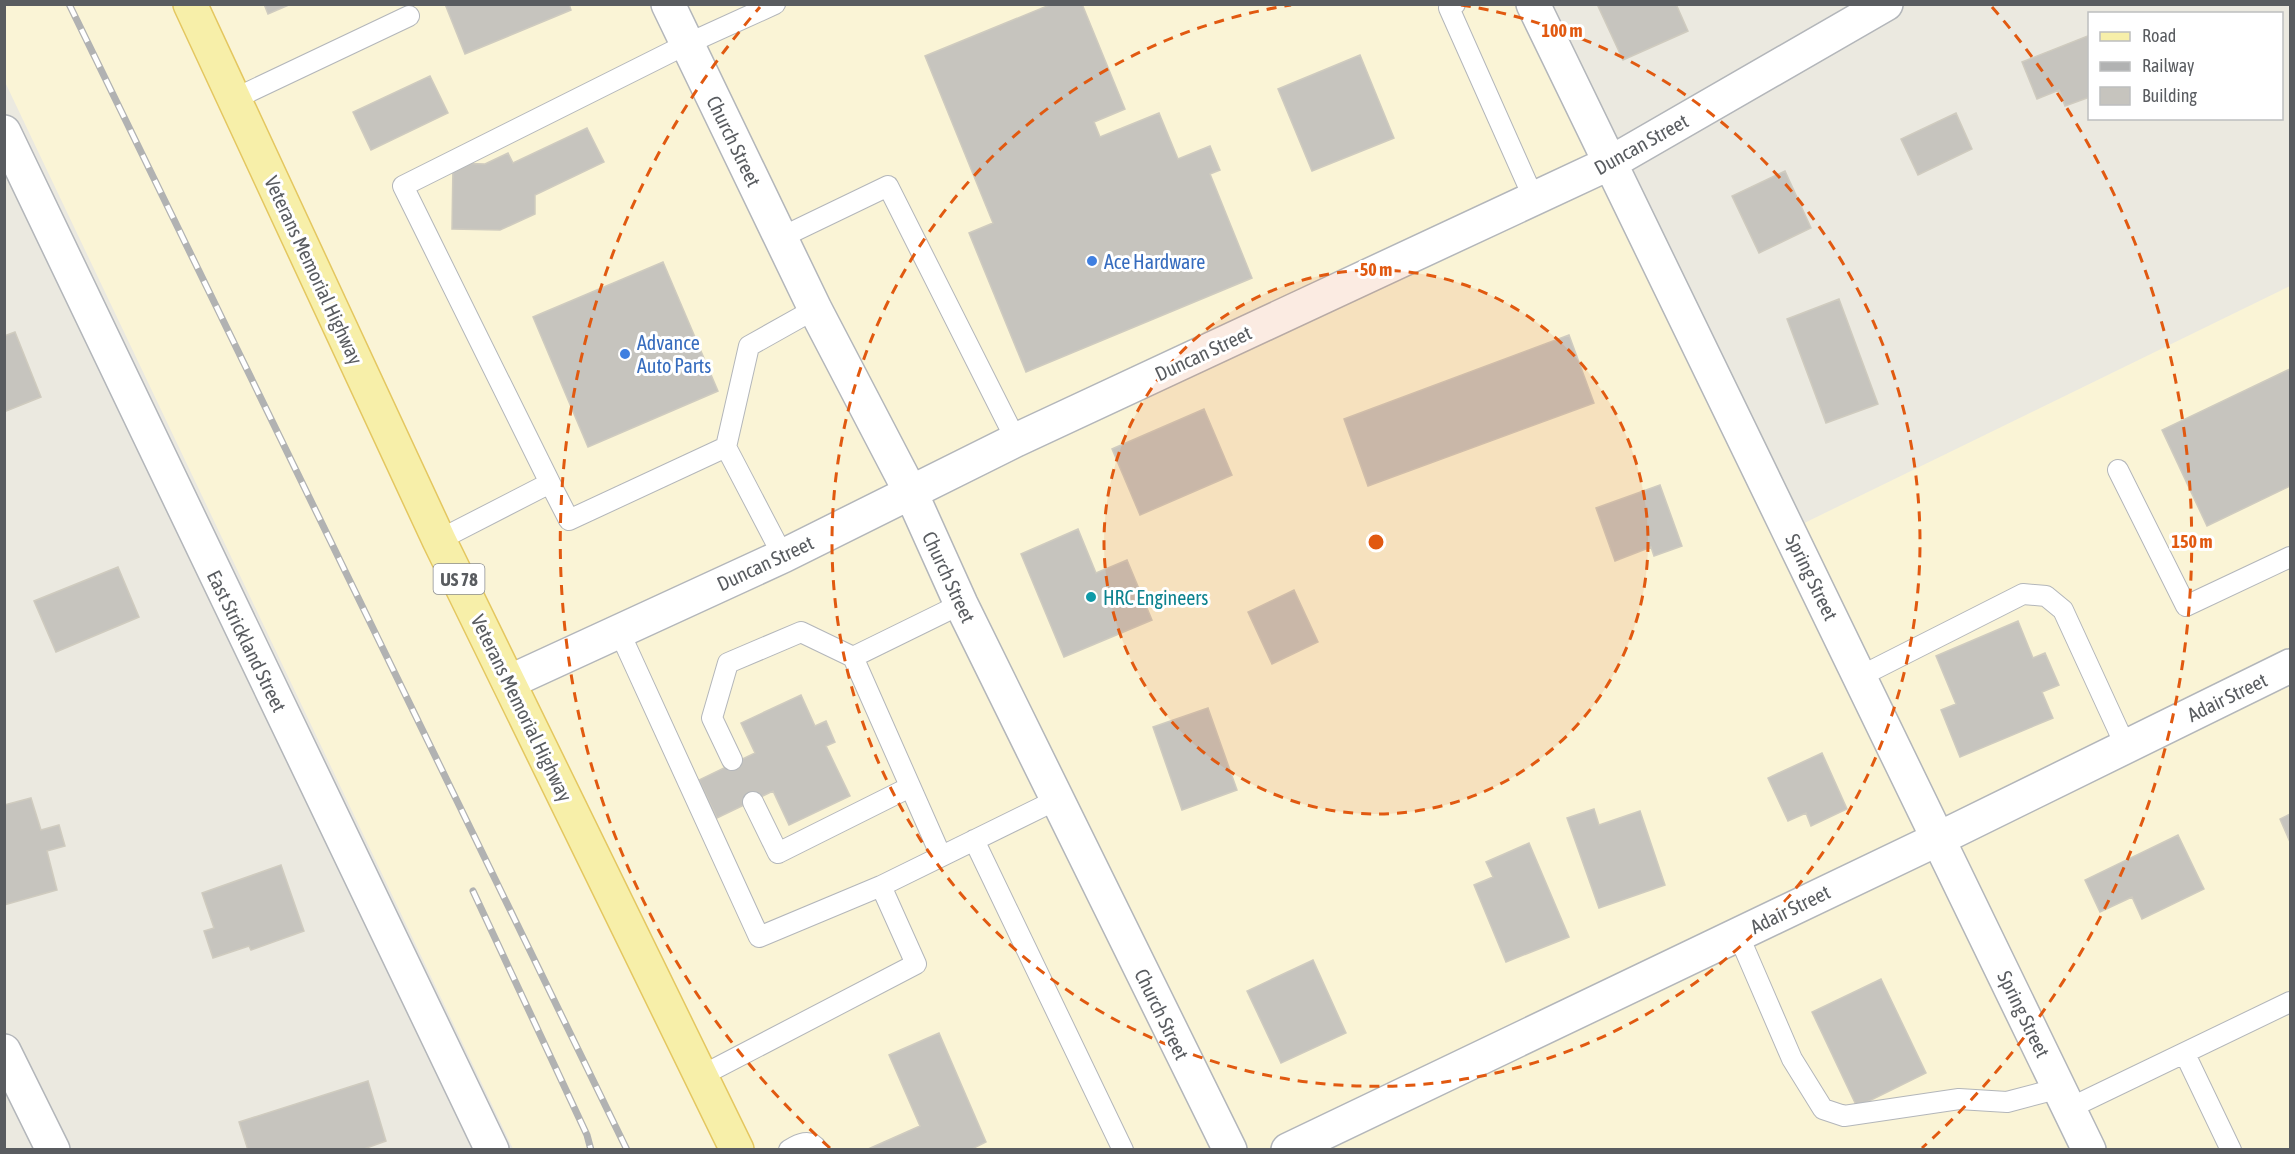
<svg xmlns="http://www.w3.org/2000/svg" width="2295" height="1154" font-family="'Asap Condensed',sans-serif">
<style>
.commercial{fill:#faf4d6}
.building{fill:#c6c4be;stroke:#cfcbbf;stroke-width:1.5}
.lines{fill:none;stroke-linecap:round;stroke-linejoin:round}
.service-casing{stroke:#b3b6ba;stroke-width:22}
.minor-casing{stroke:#b3b6ba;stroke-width:36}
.primary-casing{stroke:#e4c760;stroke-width:36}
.service{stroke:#fff;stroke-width:20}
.minor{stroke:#fff;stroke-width:33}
.primary{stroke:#f7efa9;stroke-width:33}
.rail-casing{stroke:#b1b2b2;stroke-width:7}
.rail{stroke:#fff;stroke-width:4.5;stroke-dasharray:14;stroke-linecap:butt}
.ring{fill:none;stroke:#e15910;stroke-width:3;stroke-dasharray:10 8}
.shop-dot{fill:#3f7fe0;stroke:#fff;stroke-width:2}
.culture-dot{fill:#0f9aa8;stroke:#fff;stroke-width:2}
.labels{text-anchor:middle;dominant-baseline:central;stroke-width:6;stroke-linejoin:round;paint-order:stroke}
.shield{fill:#fff;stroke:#8b8d90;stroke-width:1.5}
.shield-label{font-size:18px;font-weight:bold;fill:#595c60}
.street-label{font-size:20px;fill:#595c60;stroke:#fff}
.shop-label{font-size:20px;fill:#366cbe;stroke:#fff;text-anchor:start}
.culture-label{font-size:20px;fill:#0d838f;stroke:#fff;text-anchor:start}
.centre{fill:#e15910;stroke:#fff;stroke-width:3}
.ring-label{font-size:18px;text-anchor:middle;font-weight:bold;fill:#e15910;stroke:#fff;stroke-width:6;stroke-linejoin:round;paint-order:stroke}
</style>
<rect width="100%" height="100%" fill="#ebe9e0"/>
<path class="commercial" d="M5,5H1533L1790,530L2290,286V1149H513L5,82Z"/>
<path class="building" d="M264,4H291L268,14Z
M445,4H569L571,10L465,54Z
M1052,4H1082L1125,109L1094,122L1100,137L1159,113L1178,159L1210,146L1220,170L1210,174L1252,278L1026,372L969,233L993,223L925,56Z
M1597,4H1676L1688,31L1623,60Z
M2090,35V97L2065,106L2059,90L2037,99L2022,62Z
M1360,55L1394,138L1312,171L1278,89Z
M430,76L448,113L371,150L353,112Z
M1956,113L1972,149L1918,175L1901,139Z
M587,128L604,162L535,195V214L500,230L452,229L453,163L485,164L508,153L513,163Z
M1785,171L1811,228L1759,253L1732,196Z
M663,262L718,391L588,447L533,317Z
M1839,299L1878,404L1826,423L1787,319Z
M15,332L41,397L4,412V336Z
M1569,335L1594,403L1368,486L1344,419Z
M2290,369V486L2207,526L2162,430Z
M1204,409L1232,475L1140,515L1112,449Z
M1660,485L1682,546L1654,556L1651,547L1615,561L1596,508Z
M1078,529L1096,573L1127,560L1152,620L1064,657L1021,554Z
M118,567L139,617L56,652L34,601Z
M1294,590L1318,642L1272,664L1248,612Z
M2018,621L2033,658L2045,653L2059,685L2042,692L2053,718L1960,757L1941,710L1956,704L1936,656Z
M801,695L815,726L826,721L835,742L826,746L850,796L789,825L773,791L717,818L699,780L755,753L741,723Z
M1208,708L1237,790L1182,810L1153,727Z
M1822,753L1847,809L1811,826L1806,813L1788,821L1768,778Z
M31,798L41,830L59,825L65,846L47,851L57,890L4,905V805Z
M1594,809L1599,825L1640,811L1665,885L1599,908L1567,818Z
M2290,814V842L2280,819Z
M2178,835L2204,889L2142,919L2132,897L2100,912L2085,880Z
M1529,843L1569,937L1506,962L1474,885L1493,877L1486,862Z
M281,865L304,931L251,950L249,946L213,958L204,931L214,928L202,893Z
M1313,960L1346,1033L1281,1063L1247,991Z
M1881,979L1926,1073L1857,1107L1812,1012Z
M939,1033L986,1142L970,1150H866L920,1126L889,1055Z
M368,1081L386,1141L361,1150H248L239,1122Z"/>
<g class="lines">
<g class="service-casing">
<path id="service" d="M1455,4L1449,8L1534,199
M234,99L409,16
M780,238L888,186L1016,440
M726,447L749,346L815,309
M2118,470L2186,606L2290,557
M550,483L569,520L726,447L783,556
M439,540L550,483L403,186L687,44L775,4
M619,631L759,937L881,886
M1861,676L2023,594L2046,596L2063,610L2126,747
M732,760L712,718L728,663L801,632L853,657
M753,802L778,853L910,787
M974,840L1123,1150
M941,856L853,657L961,604
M1738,934L1792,1059L1823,1109L1844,1116L1959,1099L2007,1102L2060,1088
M2185,1054L2231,1150
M701,1076L916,964L881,886L1056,800
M2070,1108L2290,1002
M789,1150C799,1144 810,1138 818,1150"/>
</g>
<g class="minor-casing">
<path id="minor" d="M668,4L815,309L911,493L961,604L1230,1150
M1533,4L2089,1150
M4,132L492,1150
M509,682L783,556L1016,440L1610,163L1886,4
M4,1051L53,1150
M1288,1150L1940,838L2290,666"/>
</g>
<g class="primary-casing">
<path id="primary" d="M190,4L439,540L737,1150"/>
</g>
<use href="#service" class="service"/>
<use href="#minor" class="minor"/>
<use href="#primary" class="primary"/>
<g class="rail-casing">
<path id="rail" d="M69,4L627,1150
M473,891L587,1135L591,1150"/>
</g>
<use href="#rail" class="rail"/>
</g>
<circle cx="1376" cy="542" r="272" fill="#e15910" fill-opacity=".12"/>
<g class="ring">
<circle cx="1376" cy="542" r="272"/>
<path d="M1461 5A544 544 0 1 1 1291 5"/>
<path d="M830 1148A816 816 0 0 1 760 7M1992 7A816 816 0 0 1 1922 1148"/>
</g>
<g class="shop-dot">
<circle cx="1092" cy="261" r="6"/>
<circle cx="625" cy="354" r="6"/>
</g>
<circle class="culture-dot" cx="1091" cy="597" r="6"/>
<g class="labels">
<rect class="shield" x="433.5" y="564" width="51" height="30" rx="4.5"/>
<g class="shield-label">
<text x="459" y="579">US 78</text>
</g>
<g class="street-label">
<text transform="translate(734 141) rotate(64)">Church Street</text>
<text transform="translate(1641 144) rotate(-29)">Duncan Street</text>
<text transform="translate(314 270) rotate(65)">Veterans Memorial Highway</text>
<text transform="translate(1203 353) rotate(-25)">Duncan Street</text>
<text transform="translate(765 563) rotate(-25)">Duncan Street</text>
<text transform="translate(949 577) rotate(65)">Church Street</text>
<text transform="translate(1812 577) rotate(64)">Spring Street</text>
<text transform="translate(247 641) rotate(64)">East Strickland Street</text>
<text transform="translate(2227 697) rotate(-26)">Adair Street</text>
<text transform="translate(522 708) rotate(64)">Veterans Memorial Highway</text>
<text transform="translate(1790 909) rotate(-26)">Adair Street</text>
<text transform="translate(1162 1014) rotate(64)">Church Street</text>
<text transform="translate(2024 1014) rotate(64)">Spring Street</text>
</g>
<g class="shop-label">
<text x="1104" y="261">Ace Hardware</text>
<text x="637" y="342">Advance<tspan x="637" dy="23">Auto Parts</tspan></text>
</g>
<g class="culture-label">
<text x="1103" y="597">HRC Engineers</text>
</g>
</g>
<circle cx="1376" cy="542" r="9" class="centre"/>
<g class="ring-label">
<text x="1562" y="37">100 m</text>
<text x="1376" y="276">50 m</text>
<text x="2192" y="548">150 m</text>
</g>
<rect width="2295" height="1154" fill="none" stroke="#595c60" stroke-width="12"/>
<rect x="2088" y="12" width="195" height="108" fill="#ffffff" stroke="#bdbebf" stroke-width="1.5"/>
<rect x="2100" y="32" width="30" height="9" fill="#f7efa9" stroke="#bdbebf" stroke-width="1.5"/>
<text x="2142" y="42" font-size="18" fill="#595c60">Road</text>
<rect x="2100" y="62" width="30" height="9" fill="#b1b2b2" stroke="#bdbebf" stroke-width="1.5"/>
<text x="2142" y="72" font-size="18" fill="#595c60">Railway</text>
<rect x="2100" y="87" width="30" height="18" fill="#c6c4be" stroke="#bdbebf" stroke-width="1.5"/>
<text x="2142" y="102" font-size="18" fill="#595c60">Building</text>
</svg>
